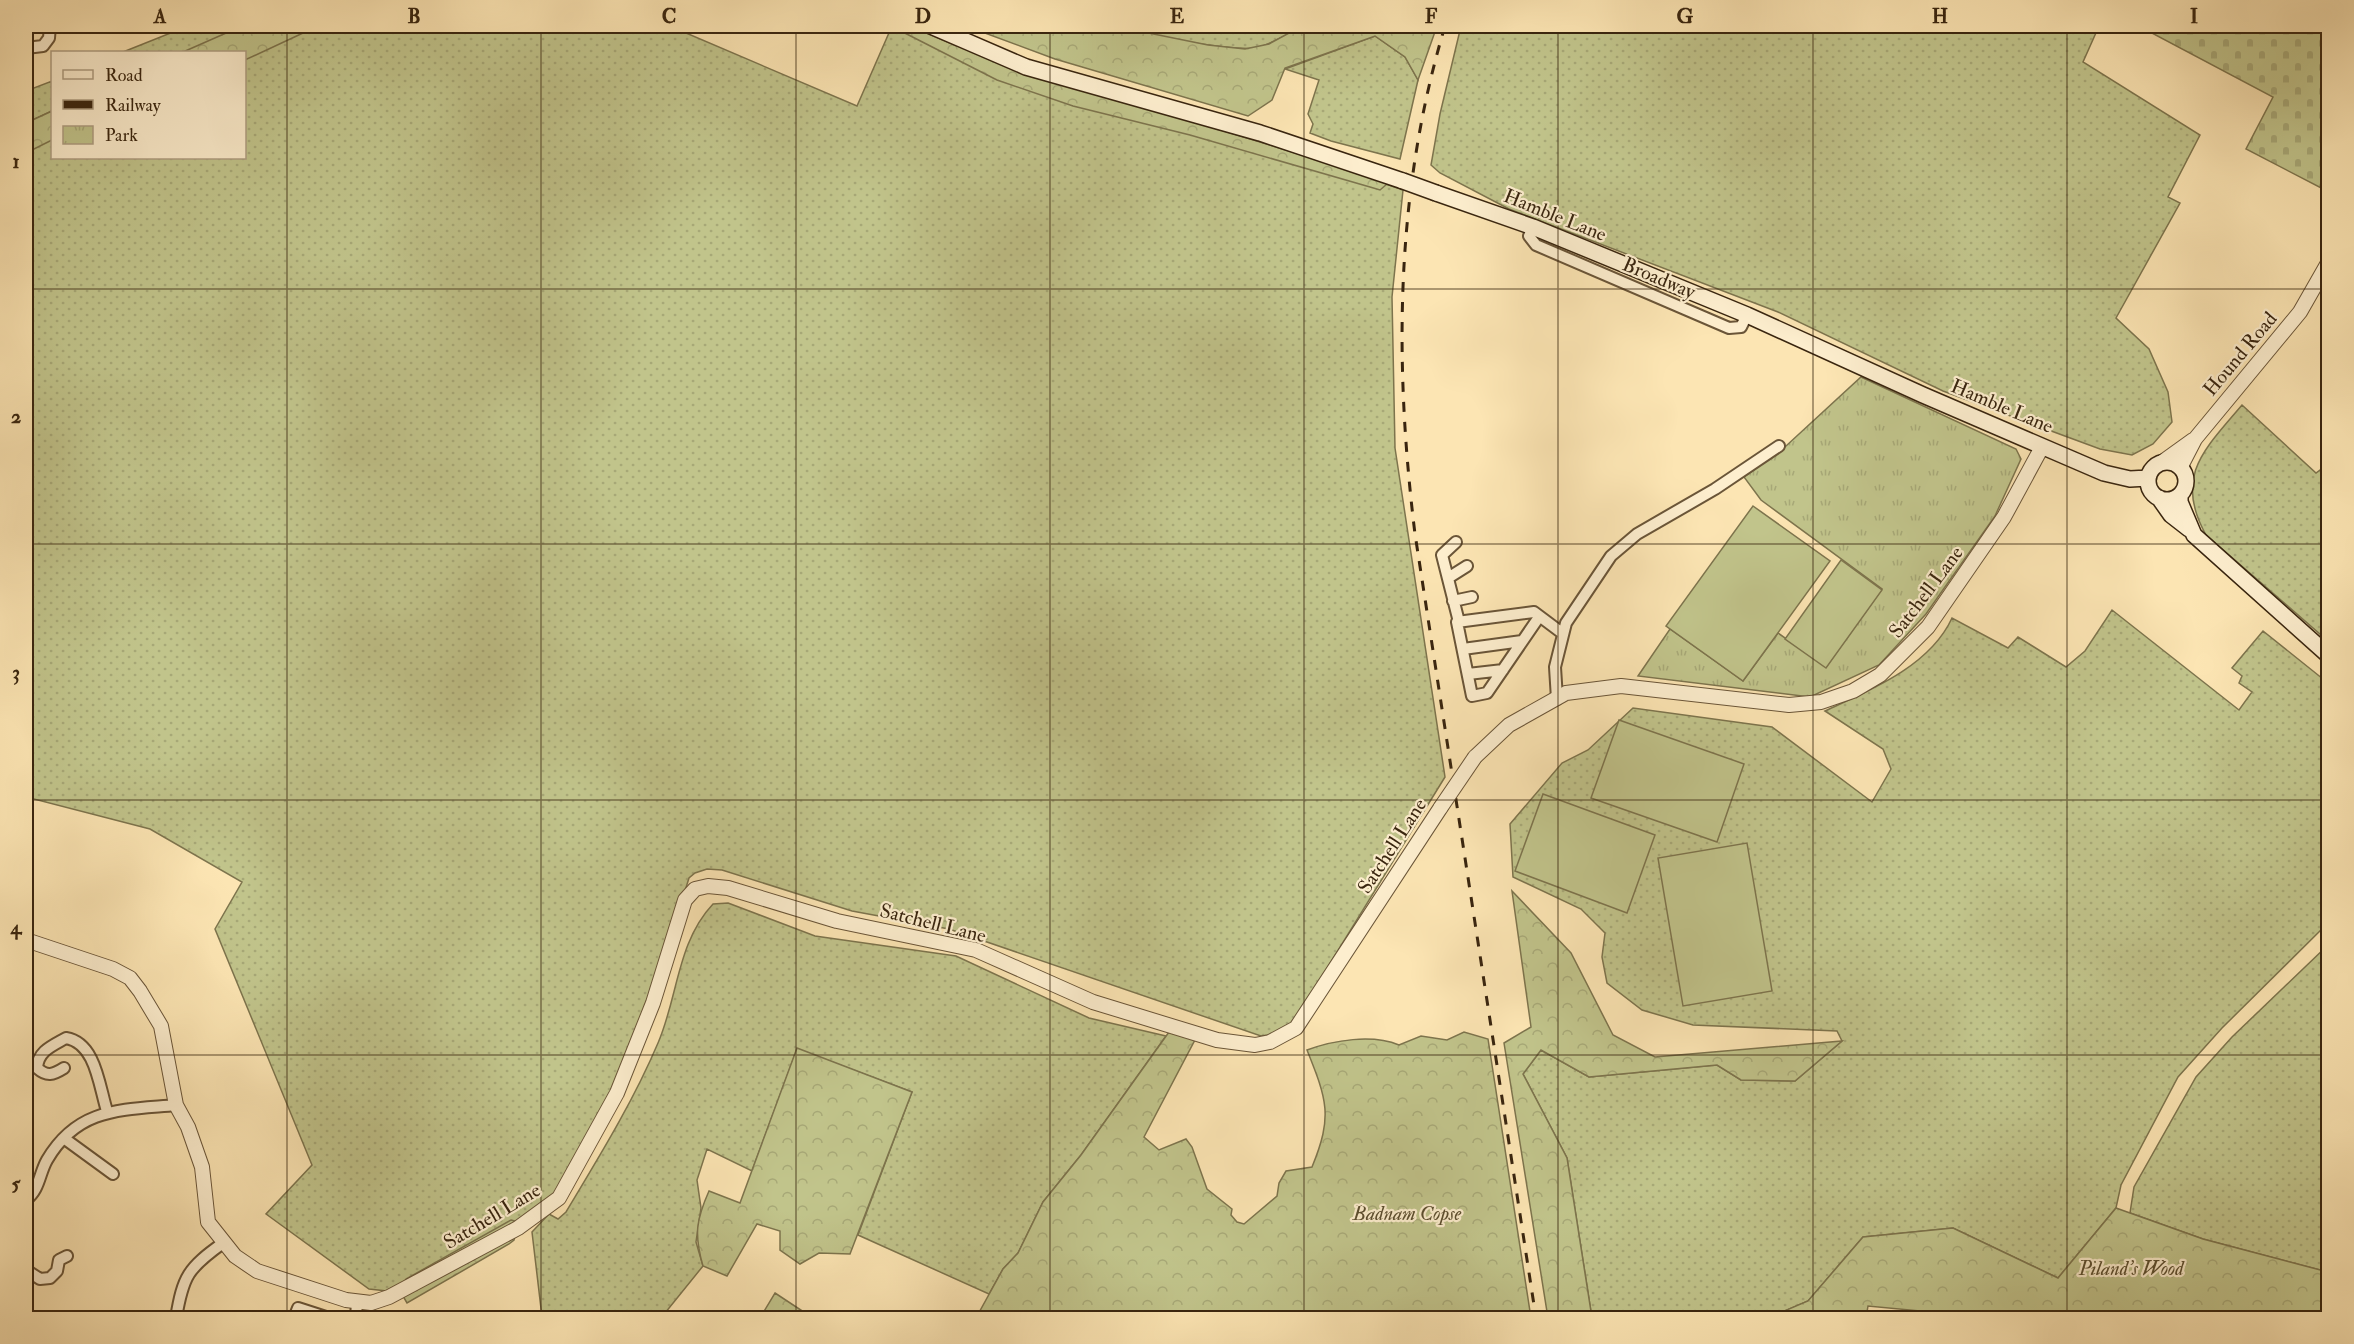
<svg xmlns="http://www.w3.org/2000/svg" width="2354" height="1344" font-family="'IM FELL Double Pica',serif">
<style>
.grass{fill:url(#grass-dots);stroke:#7d744d;stroke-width:1.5}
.forest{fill:url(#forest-crowns);stroke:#7d744d;stroke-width:1.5}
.cemetery{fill:url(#cemetery-stones);stroke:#7d744d;stroke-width:1.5}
.park{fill:url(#park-tufts);stroke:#7d744d;stroke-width:1.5}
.pitch{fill:#c1c48b;stroke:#7d744d;stroke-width:1.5}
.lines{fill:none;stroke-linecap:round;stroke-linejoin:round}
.minor-casing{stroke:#6a5538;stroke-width:14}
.tertiary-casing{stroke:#6a5538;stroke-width:16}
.secondary-casing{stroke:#39250f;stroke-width:18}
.minor{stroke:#fdeece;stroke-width:10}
.tertiary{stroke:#fdeece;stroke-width:14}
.secondary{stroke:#fdeece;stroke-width:15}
.rail{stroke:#39250f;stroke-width:3;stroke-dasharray:10 10;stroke-linecap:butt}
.tertiary-bridge-casing{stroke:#6a5538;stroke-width:16;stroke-linecap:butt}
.secondary-bridge-casing{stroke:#39250f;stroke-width:18;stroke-linecap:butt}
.tertiary-bridge{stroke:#fdeece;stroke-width:14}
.secondary-bridge{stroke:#fdeece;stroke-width:15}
.grid{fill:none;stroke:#39250f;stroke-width:1.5;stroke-opacity:0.55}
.labels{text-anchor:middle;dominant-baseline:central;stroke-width:4.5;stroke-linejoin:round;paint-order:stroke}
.street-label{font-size:20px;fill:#39250f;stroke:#fdeece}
.park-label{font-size:20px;font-style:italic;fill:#5b4d2e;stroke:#fdeece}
.neatline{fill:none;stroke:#39250f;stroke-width:2}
.grid-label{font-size:20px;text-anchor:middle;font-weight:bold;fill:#39250f}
</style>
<defs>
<pattern id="grass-dots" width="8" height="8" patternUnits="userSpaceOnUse" patternTransform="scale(1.5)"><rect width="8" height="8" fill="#c1c48b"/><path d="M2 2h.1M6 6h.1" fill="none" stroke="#a7a877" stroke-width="1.8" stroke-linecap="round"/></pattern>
<pattern id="forest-crowns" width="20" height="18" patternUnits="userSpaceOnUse" patternTransform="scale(1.5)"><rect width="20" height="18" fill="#c1c48b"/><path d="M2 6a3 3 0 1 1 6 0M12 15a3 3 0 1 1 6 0" fill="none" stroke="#a7a877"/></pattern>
<pattern id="cemetery-stones" width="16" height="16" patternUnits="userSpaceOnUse" patternTransform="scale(1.5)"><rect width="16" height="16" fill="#c1c48b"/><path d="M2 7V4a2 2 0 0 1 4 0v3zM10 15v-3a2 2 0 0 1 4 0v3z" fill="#a7a877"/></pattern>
<pattern id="park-tufts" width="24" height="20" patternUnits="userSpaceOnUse" patternTransform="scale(1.5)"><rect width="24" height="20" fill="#c1c48b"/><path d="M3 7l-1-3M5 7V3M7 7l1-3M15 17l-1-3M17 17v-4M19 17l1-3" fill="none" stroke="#a7a877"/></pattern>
</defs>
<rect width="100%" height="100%" fill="#fce5b3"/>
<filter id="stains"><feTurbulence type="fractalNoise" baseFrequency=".00333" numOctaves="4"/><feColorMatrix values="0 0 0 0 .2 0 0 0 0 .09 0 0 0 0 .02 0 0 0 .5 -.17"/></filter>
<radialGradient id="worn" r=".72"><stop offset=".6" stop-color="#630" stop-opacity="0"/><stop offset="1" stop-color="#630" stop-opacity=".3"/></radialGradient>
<path class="grass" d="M188,26H686V33L857,106L892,26H910L952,44L1042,75L1312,158L1403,190L1392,297L1395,448L1445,777L1292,1025L1276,1034L1261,1036L949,929L852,911L722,870L707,869L695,873L689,878L651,1000L611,1093L553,1197L535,1212L396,1292L369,1289L266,1214L312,1165L215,929L242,882L150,829L26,797V131L52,117V158H244V52H123Z
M1114,26H1302C1287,34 1272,44 1256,48C1237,51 1130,35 1114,26Z
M1461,26H2099L2083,62L2200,135L2168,197L2180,203L2116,318L2149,349L2168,392L2172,422L2153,444L2132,455L2100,449L1943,391L1778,312L1509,209L1440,173L1431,165L1440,114Z
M1375,36L1405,57L1418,80L1400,159L1331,141L1310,133L1313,124L1308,114L1319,80L1285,69Z
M52,81V111L26,123V91Z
M2242,405L2316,473L2328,464V641L2206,535C2173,476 2205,449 2242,405Z
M2112,610L2239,710L2252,692L2239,683L2242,676L2232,668L2263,631L2328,683V825L2322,832L2328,838V923L2222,1028L2178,1077L2121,1185L2116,1208L2058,1278L1953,1228L1863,1237L1808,1301L1768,1318H1592L1567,1158L1523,1074L1541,1050L1589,1077L1717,1065L1741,1080L1795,1081L1842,1041L1837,1031L1693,1025L1642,1010L1607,983L1602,957L1605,933L1581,909L1513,877L1510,824L1562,763L1588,750L1633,708L1772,727L1872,802L1891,769L1883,749L1825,711C1871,690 1930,666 1952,618L2008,648L2018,637L2066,667L2085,651Z
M728,903L815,936L956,956L1089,1018L1166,1036L1081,1155L1043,1202L1018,1253L1003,1269L989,1294L858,1235L912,1092L797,1049L752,1171L707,1149L697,1180L701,1208L696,1242L703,1266L661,1318L542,1317L532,1232L549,1214L558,1219L566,1212C599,1157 633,1102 658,1043C678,997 677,942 713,904Z
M2328,945V1272L2203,1239L2130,1213L2134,1187L2196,1077L2232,1037Z"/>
<path class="forest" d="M242,26H318L245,60L244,52H183Z
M891,26H910L952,44L1042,75L1383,180L1387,184L1380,190L1370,187L1190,135L1073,106L997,80Z
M966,26H1114L1208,45L1245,49L1269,44L1302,26H1437L1418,80L1405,57L1375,36L1285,68L1272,100L1248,116L1055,59Z
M52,111V140L26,153V123Z
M1512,891L1571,953L1613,1035L1655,1057L1842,1041L1795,1081L1741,1080L1717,1065L1589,1077L1541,1050L1523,1074L1567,1158L1592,1318H1548L1504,1043L1531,1027Z
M1174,1025L1197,1036L1144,1137L1159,1150L1186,1139L1192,1147L1207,1189L1232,1209L1231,1215L1237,1222L1244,1224L1277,1196L1279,1183L1286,1171L1312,1167C1333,1116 1327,1100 1307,1050C1334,1040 1372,1034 1399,1045L1421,1036L1447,1040L1464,1032L1488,1039L1531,1318H976L1003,1269L1018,1253L1043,1202L1081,1155Z
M797,1048L912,1092L850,1254L819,1253L800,1264L780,1250V1231L757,1224L727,1276L703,1266C694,1235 696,1220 709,1191L740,1203Z
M2116,1208L2203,1239L2328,1272V1318H1994L1868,1306L1866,1318H1768L1808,1301L1863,1237L1953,1228L2058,1278Z
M511,1220L518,1222L514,1240L509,1244L407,1303L400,1291L406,1279Z
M775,1293L813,1318H760Z"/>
<path class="cemetery" d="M2151,26H2328L2327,191L2246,149L2273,97L2148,31Z"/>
<path class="park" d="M1861,377L2016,449L2021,459L1995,516L1926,614L1879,665L1810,697L1638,676L1670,629L1743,681L1778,633L1826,667L1882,589L1761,500L1744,477L1786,446Z"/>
<path class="pitch" d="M1753,506L1830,561L1743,681L1666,626Z
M1841,560L1882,590L1826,668L1785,639Z
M1619,720L1744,764L1717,842L1591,798Z
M1543,794L1655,835L1627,913L1515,871Z
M1747,843L1772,991L1683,1006L1658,858Z"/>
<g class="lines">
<g class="minor-casing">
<path id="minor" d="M26,48L43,46L49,38L50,26
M1533,227L1529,236L1536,245L1729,328L1741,327L1747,315
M1456,542L1442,555L1459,622
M1448,578L1467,566
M1453,601L1472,597
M1539,617L1487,693L1472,696L1457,622L1534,612L1562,633
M1463,649L1522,641
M1468,674L1503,670
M1557,699L1555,667L1566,623L1611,556L1637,534L1715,489L1779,446
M64,1068C53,1075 47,1077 37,1068C38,1051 52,1046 66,1038C96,1043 99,1086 107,1111
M65,1139L113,1174
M26,1200C40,1189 39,1174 47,1160C78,1107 122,1110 176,1105
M26,1270L40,1279L50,1278L57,1271L59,1260L67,1256
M176,1318C183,1276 188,1268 223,1243
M294,1318L298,1308L329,1318
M356,1318L357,1302"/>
</g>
<g class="tertiary-casing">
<path id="tertiary" d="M2161,463L2193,440
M2180,468L2195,439L2300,312L2328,263
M1475,757L1509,725L1566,693L1621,686L1789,705L1821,702L1853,691L1880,675L1928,627L2004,517L2042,447
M26,940L113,969L130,978L140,991L161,1026L176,1105L188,1127L202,1167L208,1222L235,1256L257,1271L346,1300L371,1303L389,1297L518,1228L559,1198L617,1093L653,1003L685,900L695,889L708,886L728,888L837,921L976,950L1093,1002L1217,1040L1255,1045L1270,1042L1296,1028L1441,807"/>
</g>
<g class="secondary-casing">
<path id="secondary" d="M931,26L1026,67L1260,133L1403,181
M1436,193L1533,227L1747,315L1923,395L2104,473L2130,479L2148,478
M2148 481a19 19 0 1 1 38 0a19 19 0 1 1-38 0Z
M2180,495V502L2194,535L2328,655
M2159,498L2171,515L2189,529"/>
</g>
<use href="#minor" class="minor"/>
<use href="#tertiary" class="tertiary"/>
<use href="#secondary" class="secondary"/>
<path class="rail" d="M1445,26C1395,192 1394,363 1415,534L1536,1318"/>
<g class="tertiary-bridge-casing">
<path id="tertiary-bridge" d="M1441,807L1475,757"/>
</g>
<g class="secondary-bridge-casing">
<path id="secondary-bridge" d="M1403,181L1436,193"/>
</g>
<use href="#tertiary-bridge" class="tertiary-bridge"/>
<use href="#secondary-bridge" class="secondary-bridge"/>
</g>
<path class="grid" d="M287,26V1318M541,26V1318M796,26V1318M1050,26V1318M1304,26V1318M1558,26V1318M1813,26V1318M2067,26V1318M26,289H2328M26,544H2328M26,800H2328M26,1055H2328"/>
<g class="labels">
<g class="street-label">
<text transform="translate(1555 215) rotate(22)">Hamble Lane</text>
<text transform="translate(1659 278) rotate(23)">Broadway</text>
<text transform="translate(2240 354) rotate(-50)">Hound Road</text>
<text transform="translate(2002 406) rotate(23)">Hamble Lane</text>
<text transform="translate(1926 592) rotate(-53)">Satchell Lane</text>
<text transform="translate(1392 846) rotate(-57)">Satchell Lane</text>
<text transform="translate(933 923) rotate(14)">Satchell Lane</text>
<text transform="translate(492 1216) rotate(-31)">Satchell Lane</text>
</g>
<g class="park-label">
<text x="1407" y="1213">Badnam Copse</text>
<text x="2131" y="1268">Piland's Wood</text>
</g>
</g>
<rect width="2354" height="1344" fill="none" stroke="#fce5b3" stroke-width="66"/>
<rect x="51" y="51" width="195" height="108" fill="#fdeece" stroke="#af9e82" stroke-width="1.5"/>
<rect x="63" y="70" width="30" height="9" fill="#fdeece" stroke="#af9e82" stroke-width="1.5"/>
<text x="105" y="81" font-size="18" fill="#39250f">Road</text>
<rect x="63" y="100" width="30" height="9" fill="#39250f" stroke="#af9e82" stroke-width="1.5"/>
<text x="105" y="111" font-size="18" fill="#39250f">Railway</text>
<rect x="63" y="126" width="30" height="18" fill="url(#park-tufts)" stroke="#af9e82" stroke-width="1.5"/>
<text x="105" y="141" font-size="18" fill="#39250f">Park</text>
<rect x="33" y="33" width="2288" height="1278" class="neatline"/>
<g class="grid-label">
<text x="160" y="23">A</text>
<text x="414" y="23">B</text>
<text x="669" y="23">C</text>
<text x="923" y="23">D</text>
<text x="1177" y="23">E</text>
<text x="1431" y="23">F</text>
<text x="1685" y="23">G</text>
<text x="1940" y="23">H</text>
<text x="2194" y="23">I</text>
<text x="16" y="168">1</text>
<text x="16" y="423">2</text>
<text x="16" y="679">3</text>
<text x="16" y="934">4</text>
<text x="16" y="1190">5</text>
</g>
<rect width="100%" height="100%" filter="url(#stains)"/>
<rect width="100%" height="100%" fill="url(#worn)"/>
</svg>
